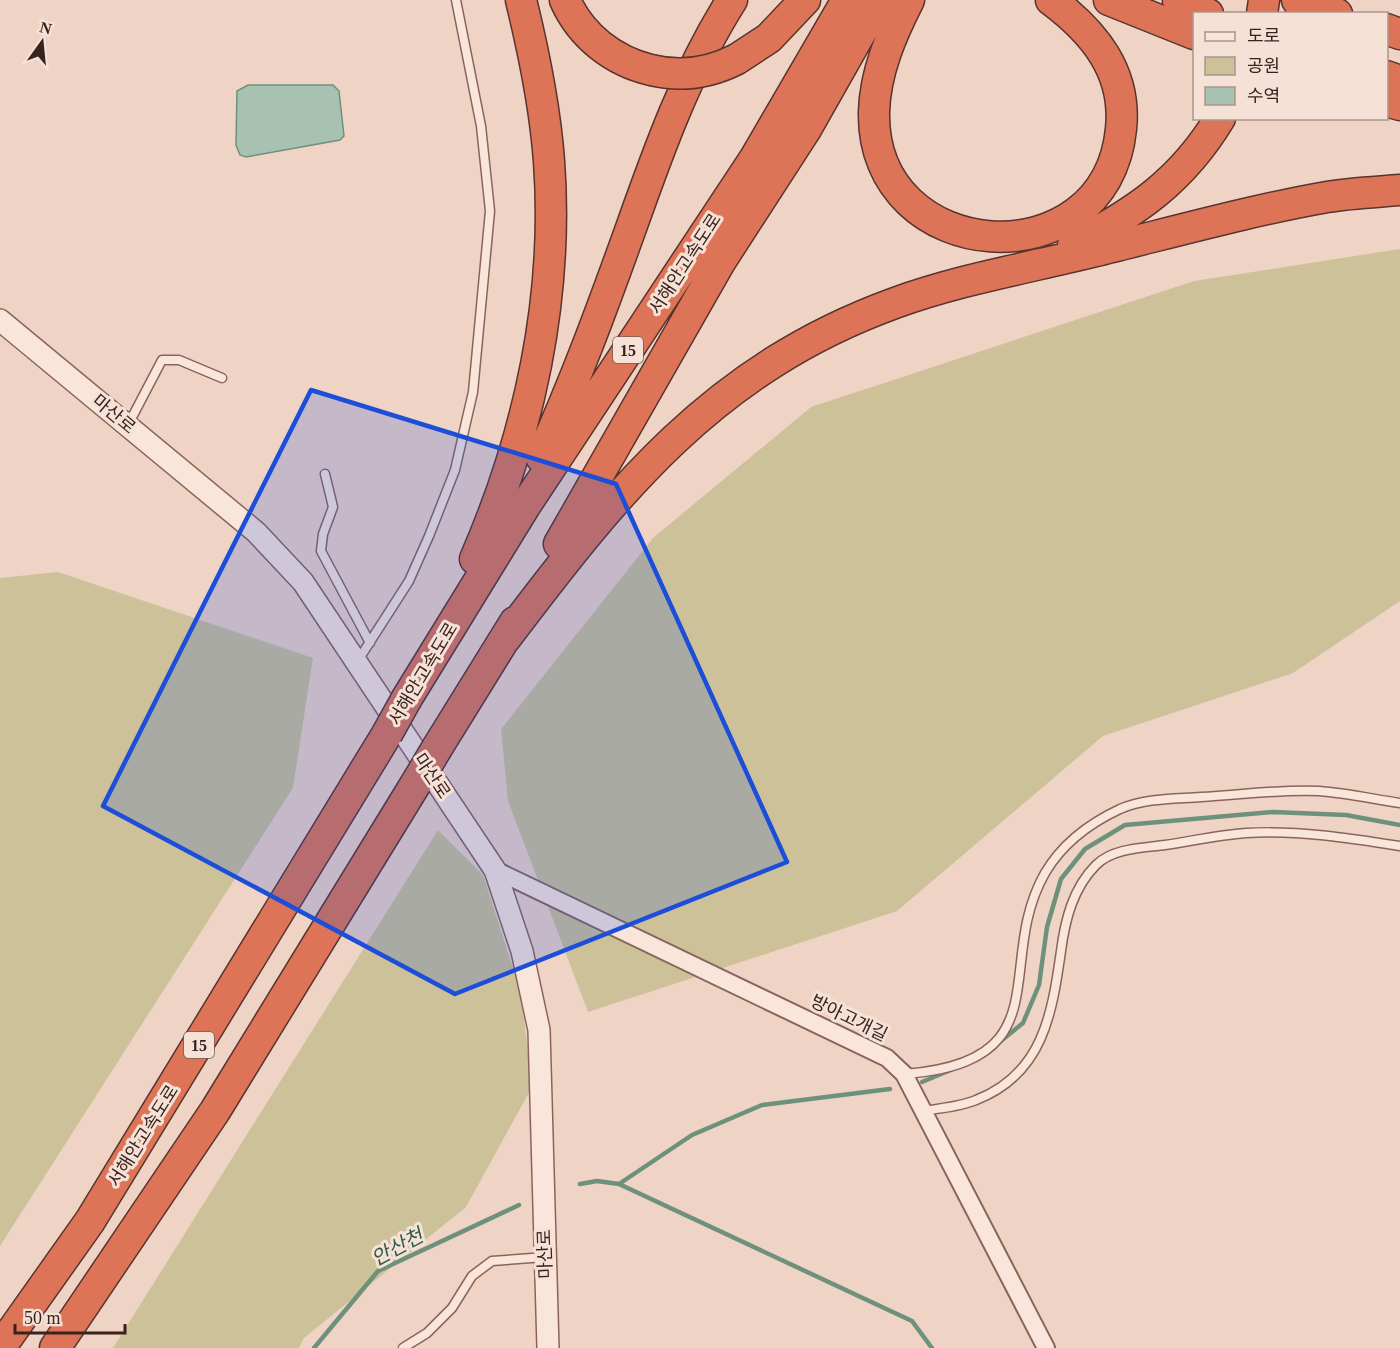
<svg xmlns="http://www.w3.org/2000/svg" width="1400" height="1348" font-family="'Times New Roman','Noto Sans KR',serif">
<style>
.green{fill:#cdc199}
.water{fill:#a7c2b1;stroke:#6e917c;stroke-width:1.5}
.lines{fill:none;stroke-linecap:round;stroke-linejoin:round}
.stream{stroke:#6e917c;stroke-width:4.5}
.service-casing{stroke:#8a645b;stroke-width:11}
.minor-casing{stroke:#8a645b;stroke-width:20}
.tertiary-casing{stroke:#8a645b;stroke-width:24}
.motorway-casing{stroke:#58342f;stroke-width:33}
.service{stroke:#f9e5da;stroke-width:8}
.minor{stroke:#f9e5da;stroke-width:16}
.tertiary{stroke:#f9e5da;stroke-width:21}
.motorway{stroke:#de7457;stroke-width:30}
.motorway-bridge-casing{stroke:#58342f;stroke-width:33;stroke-linecap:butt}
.motorway-bridge{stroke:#de7457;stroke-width:30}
.marked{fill:#1d4ed8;fill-opacity:0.2;stroke:#1d4ed8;stroke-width:4.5;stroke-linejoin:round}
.labels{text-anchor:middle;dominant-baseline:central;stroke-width:6;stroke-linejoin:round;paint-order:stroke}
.shield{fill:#f6e1d6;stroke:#725c56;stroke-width:1.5}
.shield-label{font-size:16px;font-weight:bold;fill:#3a231f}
.street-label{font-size:18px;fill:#3a231f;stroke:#f6e1d6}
.water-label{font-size:20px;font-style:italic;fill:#2e5a48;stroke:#f6e1d6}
</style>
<rect width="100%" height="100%" fill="#efd4c6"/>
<path class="green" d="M1400,249V601L1293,673L1103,736L897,911L588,1012L508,801L501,729L653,538L811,407L1194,281Z
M58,572L313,658L293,788L0,1246V578Z
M438,830L483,875L521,993L532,1087L466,1207L304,1338L299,1348H113Z"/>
<path class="water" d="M248,85H333L339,91L344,136L340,140L246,157L240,155L236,145L237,91Z"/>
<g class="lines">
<path class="stream" d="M982,1056L1023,1023L1039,985L1047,927L1061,879L1085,849L1125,825L1273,812L1346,815L1400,825
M922,1082L953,1069
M580,1184L597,1181L619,1184L692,1135L762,1105L890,1089
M619,1184L912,1321L932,1348
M314,1348L378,1271L519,1205"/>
<g class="service-casing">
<path id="service" d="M128,425L162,360H179L222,378
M325,474L333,507L323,534L321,551L370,643
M357,662L409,581L429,536L455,470L473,392L490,211L481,126L456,0
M904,1074C1064,1062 993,964 1045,873C1062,844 1090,823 1120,809C1145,798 1174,799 1201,797C1240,795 1280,789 1319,791C1346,793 1373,799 1400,803
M923,1111C940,1108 960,1107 976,1100C1043,1074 1052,1014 1061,951C1065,920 1073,888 1096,865C1113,848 1143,848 1165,845C1192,841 1219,835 1246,833C1298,830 1349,838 1400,846
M403,1348L427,1333L452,1308L472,1276L492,1261L545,1257"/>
</g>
<g class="minor-casing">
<path id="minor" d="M495,870L887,1058L904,1074L1046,1348"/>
</g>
<g class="tertiary-casing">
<path id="tertiary" d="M0,320L256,532L303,582L495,870L522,951L539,1030L548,1348"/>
</g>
<g class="motorway-casing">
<path id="motorway" d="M565,0C581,36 613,61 651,70
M909,0C891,35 875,73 874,112C871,267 1106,283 1121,129C1127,72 1094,32 1051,0
M1109,0L1194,34
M1178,0L1208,14
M1297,0L1337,14
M1262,14L1264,0
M1386,29L1400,34
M737,59L769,38L805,0
M1386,76L1400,81
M1386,101L1400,105
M1073,245C1136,212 1182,181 1220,118
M541,457C575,382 603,306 631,228C659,149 687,71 732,0
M559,544L720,262L806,129L879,0
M475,559C529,435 559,298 549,161C545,107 534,53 521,0
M505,639C617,491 713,369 895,303C958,280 1027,268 1092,252C1170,233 1248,211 1327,197C1351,193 1376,192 1400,190
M407,698L525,506L755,158L847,0
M437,748L515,622
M0,1348L90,1221L387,734
M55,1348L215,1111L418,780"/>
</g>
<use href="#service" class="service"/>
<use href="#minor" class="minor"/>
<use href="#tertiary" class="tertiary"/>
<use href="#motorway" class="motorway"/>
<g class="motorway-bridge-casing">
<path id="motorway-bridge" d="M651,70C680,77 710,73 737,59
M387,734L407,698
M418,780L437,748"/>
</g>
<use href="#motorway-bridge" class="motorway-bridge"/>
</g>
<path class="marked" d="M311,390L616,484L787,862L455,994L103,806Z"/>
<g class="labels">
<g class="shield">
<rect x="613" y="337" width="30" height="26" rx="4.5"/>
<rect x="184" y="1032" width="30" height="26" rx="4.5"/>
</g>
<g class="shield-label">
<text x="628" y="350">15</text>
<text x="199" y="1045">15</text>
</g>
<g class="street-label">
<text transform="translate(685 264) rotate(-57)">서해안고속도로</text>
<text transform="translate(114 414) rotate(40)">마산로</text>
<text transform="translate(423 674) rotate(-59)">서해안고속도로</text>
<text transform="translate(432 776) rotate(56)">마산로</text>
<text transform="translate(849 1018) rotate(26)">방아고개길</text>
<text transform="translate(143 1136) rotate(-58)">서해안고속도로</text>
<text transform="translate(545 1254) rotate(-92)">마산로</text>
</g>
<g class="water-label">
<text transform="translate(397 1247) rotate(-28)">안산천</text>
</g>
</g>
<rect x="1193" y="12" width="195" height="108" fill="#f6e1d6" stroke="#ab958d" stroke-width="1.5"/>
<rect x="1205" y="32" width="30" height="9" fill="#f9e5da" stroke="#ab958d" stroke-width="1.5"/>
<text x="1247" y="42" font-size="18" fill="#3a231f">도로</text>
<rect x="1205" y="57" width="30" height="18" fill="#cdc199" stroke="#ab958d" stroke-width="1.5"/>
<text x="1247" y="72" font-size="18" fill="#3a231f">공원</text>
<rect x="1205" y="87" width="30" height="18" fill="#a7c2b1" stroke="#ab958d" stroke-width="1.5"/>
<text x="1247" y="102" font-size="18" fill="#3a231f">수역</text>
<g transform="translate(42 42) rotate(15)" stroke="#f6e1d6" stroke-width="4.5" paint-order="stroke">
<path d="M0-4.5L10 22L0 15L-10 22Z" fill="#3a231f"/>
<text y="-9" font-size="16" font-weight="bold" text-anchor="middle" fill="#3a231f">N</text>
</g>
<path d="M15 1324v9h110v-9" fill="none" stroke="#3a231f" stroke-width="3"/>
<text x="24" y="1324" font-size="18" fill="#3a231f" stroke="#f6e1d6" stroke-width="4.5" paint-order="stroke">50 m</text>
</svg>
